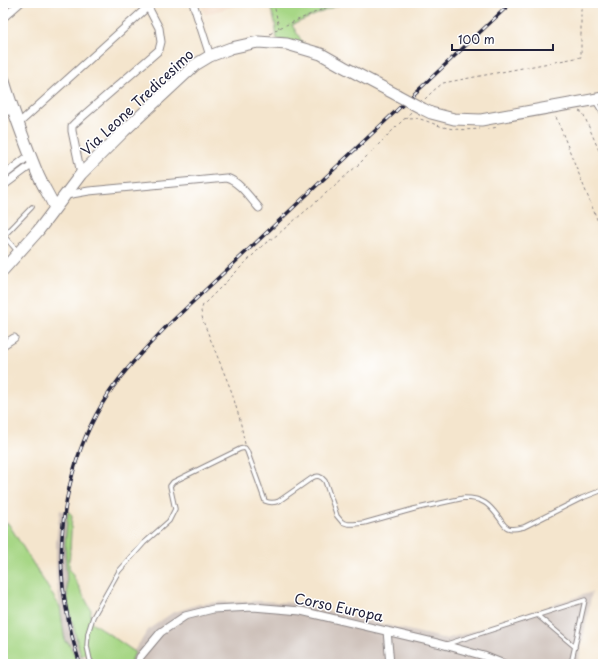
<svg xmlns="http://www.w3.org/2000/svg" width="606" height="667" font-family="'Playpen Sans',sans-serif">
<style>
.built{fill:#f1d5bd}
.industrial{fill:#cec1ba}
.green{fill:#a7d786;stroke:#647c60}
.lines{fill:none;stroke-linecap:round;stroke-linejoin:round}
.lane-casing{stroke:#8b8484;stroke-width:5.5}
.street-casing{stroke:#8b8484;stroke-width:9}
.secondary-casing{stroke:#8b8484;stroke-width:13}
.path{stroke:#8b8484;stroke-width:1;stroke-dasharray:3 3;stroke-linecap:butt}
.lane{stroke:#fff;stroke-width:3.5}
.street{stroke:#fff;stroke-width:7}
.secondary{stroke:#fff;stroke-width:11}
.rail-casing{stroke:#22223b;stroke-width:3.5}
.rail{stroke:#fff;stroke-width:2;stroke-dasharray:6;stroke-linecap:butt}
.secondary-bridge-casing{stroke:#8b8484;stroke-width:13;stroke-linecap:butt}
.secondary-bridge{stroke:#fff;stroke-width:11}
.labels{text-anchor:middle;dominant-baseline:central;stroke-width:3;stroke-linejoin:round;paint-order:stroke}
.street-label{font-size:14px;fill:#22223b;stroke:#fff}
</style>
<rect width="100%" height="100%" fill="#fff"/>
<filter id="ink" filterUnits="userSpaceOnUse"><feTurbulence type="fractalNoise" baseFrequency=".025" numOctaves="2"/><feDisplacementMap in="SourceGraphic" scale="8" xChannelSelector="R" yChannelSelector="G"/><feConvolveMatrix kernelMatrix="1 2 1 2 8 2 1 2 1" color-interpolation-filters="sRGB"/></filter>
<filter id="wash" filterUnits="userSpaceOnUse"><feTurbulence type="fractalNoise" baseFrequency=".012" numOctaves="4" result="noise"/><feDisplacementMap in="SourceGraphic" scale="16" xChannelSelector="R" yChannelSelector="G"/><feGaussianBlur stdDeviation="0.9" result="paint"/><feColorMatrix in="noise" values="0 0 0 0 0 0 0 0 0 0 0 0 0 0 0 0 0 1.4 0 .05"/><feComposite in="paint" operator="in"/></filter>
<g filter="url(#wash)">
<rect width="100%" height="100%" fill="#f4e5cd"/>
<path class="built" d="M201,3H243L205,15Z"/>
<path class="industrial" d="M60,510L71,514L68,544L67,565L78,643L88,664H77V663L76,657L68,642L65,643L60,607L56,575V542Z
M592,592L578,664H129L133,652L149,629L172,613L199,604L219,602L262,601L294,603L446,639L476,630Z"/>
<path class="green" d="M269,3H343L292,25L304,45L277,39L275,22Z
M68,511L72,515L69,568L91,610L90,621L135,652L130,664H90L86,653L81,656L68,606L65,544Z
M8,523L60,607L65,642H68L76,657L77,663V664H3V525Z"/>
</g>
<g filter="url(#ink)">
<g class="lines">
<g class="lane-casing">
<path id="lane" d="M595,101L603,114
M18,252L4,236L32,207
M537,615L575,647
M447,644L585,600L571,664
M93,664L90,660L87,646L88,633L93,617L119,571L144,543L169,521L175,509L170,486L173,482L240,449L245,448L247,451L265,501C270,503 274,503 279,501L312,478C318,475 321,476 325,481L337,516L342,522L348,524H354L364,523L414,509L464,498C483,498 489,504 500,519C502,522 504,526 508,528C513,530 519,528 524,527L582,498L600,491L603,490"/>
</g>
<g class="street-casing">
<path id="street" d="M193,3L210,56
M3,18L20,3
M3,115L12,106
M18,124L152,3
M81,174L72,131V126L75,123L159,50L161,42L159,28L148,7
M3,176L30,155
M3,186L34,163
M66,195L89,191L226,178C239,181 250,198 259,208
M3,345L14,338
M387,631L390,664
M138,664L140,657L161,632L185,616L213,609L253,607L301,611L437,643L484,656L504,664"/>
</g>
<g class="secondary-casing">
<path id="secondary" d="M3,78C13,111 25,143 38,175C43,186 50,197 55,208
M423,109L431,113L454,119L481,120L603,98
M3,270L38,231L81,174L124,131L195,65L210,56L231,48L258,42L287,44L321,54L344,67L397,95"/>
</g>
<path class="path" d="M273,3L275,9L279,28
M270,34L279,28L337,3
M425,99L433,91L443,83L581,57V3
M579,111L583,113L600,153L603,156
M556,117L603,234
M405,119L411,112
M487,129L498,127
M245,444L240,420L231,390L203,321L201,311L203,305L263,245L277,235L309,208L358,165L404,119C418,114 434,126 448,128C458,130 469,130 480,129"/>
<use href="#lane" class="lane"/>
<use href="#street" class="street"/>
<use href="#secondary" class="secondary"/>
<g class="rail-casing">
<path id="rail" d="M80,664C72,639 66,614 63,587C56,521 72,449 109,393C125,369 146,348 166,327L511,3"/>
</g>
<use href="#rail" class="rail"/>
<g class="secondary-bridge-casing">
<path id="secondary-bridge" d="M397,95L423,109"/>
</g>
<use href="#secondary-bridge" class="secondary-bridge"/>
</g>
</g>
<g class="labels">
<g class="street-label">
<text transform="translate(137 102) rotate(-43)">Via Leone Tredicesimo</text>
<text transform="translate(339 607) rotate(12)">Corso Europa</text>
</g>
</g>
<rect width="606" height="667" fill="none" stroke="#fff" stroke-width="16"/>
<path d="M452 44v6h101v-6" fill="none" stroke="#22223b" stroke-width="2"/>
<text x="458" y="44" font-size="12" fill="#22223b" stroke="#ffffff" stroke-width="3" paint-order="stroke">100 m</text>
</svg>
